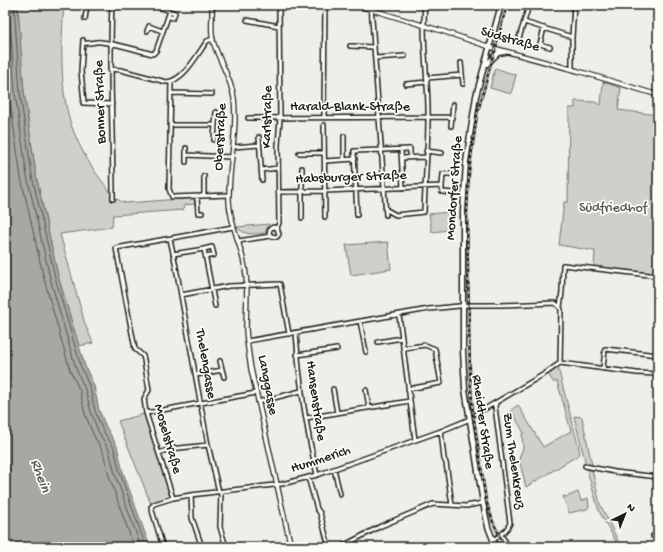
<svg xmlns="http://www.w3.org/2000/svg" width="663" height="552" font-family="'Gochi Hand',sans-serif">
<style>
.green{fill:#d0cfcc;stroke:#767674}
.water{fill:#a8a7a3;stroke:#706f6d}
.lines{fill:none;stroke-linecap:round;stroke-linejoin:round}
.shore{stroke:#545452;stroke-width:1}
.minor-casing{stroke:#1c1c1c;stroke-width:6}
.tertiary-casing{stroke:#1c1c1c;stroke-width:6}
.secondary-casing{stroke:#1c1c1c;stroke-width:7}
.minor{stroke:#fdfcf7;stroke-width:3}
.tertiary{stroke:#fdfcf7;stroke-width:3.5}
.secondary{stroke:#fdfcf7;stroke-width:4}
.rail-casing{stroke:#1c1c1c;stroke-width:2.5}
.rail{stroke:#fdfcf7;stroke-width:1;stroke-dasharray:3;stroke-linecap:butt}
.labels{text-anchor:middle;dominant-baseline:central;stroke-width:3.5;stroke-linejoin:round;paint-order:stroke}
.street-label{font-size:14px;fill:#1c1c1c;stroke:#fdfcf7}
.park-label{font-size:14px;fill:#5b5b5a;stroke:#fdfcf7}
.water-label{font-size:15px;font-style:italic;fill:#5b5b59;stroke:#fdfcf7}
</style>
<rect width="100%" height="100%" fill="#f0eeea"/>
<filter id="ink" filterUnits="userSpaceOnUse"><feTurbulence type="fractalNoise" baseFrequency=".025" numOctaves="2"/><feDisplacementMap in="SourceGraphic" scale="8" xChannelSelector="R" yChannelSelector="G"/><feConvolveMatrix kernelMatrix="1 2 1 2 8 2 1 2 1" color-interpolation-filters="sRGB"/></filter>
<g filter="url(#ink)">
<path class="green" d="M17,5H64C61,43 59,94 73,130C80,148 90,166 102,181C109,190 114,200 126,203L194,198L195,204L184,205L183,210L113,215L112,227L60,234L85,324L93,343L79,346L58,276L36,175L24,92Z
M495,68L516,75L511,94L490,88Z
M603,82L621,88L618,110L658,115V274L594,267L595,251L559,245L564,202H568L569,108H575V101L595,102L601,105Z
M450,212L449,230L432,232L429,214Z
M269,224L265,233C255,234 244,236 237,227Z
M388,242L391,269L351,275L346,245Z
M558,368L580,452L579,455L572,459L526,487L519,459L523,448L522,434L524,433L511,410L518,405L543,447L571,431L557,381L554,383L548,374Z
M148,413L170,498L151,504L118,421Z
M574,416L582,417L592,465H586Z
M587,470H592L600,504L621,547H619L599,511Z
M578,492L581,501L588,498L589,507L587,509L569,513L563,496L566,497Z"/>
<path class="water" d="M5,5H18L24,92L36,175L58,276L85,366L94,386L99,410L106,427L117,446L123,472L150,547H5Z"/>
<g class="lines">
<path class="shore" d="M9,5L15,93L27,176L50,278L76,369L85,389L91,412L98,431L109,450L115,474L141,547
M14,5L20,93L32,176L55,277L81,367L90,388L95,411L102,429L114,448L120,473L146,547
M5,35L9,94L21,178L44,279L70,370L80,391L85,414L93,434L103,452L109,476L134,547"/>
<g class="minor-casing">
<path id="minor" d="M112,5C109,70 113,134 113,199
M371,5L386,215
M475,5H479
M529,5L524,22L572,37
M168,16L173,18L175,13L170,11
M85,19L87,5
M247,20L279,26
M544,28L540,44L550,47
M147,31L149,26L162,31
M519,38L524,22
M83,40L81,71L84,103
M83,43C91,44 95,41 101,42C119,44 136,50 153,54L156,51L170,11L153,5
M350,46L374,47
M375,58L405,56
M461,63L463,84
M110,69L121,70L166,82C183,82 197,55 207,41L213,39
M572,69V37L574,5
M427,78L462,75
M171,82L169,189L172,197L229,195
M406,84L427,82
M172,93L212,94
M83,103L112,104
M248,118L452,117
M324,118L325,5
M171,125H215L216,112
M324,125L325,217
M451,126L453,104
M344,136V159
M259,137L262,180
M214,140L215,125
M233,147L259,145
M401,150L403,188
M426,151L442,153
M299,153H324
M186,155L232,157
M402,158L426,157
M325,161L355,159
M186,162V148
M302,168V218
M261,170L278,168
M204,176V196
M442,186L443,174H456
M278,192L325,191L442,186V192L455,193
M197,197L198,213H202
M385,209L396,215L424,212C425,181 428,149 428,118C429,80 421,42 425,5
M357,215L354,151L410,149V157
M277,228L279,223L278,145L280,118L279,5
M170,239L175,262L208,445L219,492
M238,241L271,236L277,237L279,234L277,228L273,227L270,229L269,233L271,236
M204,249L212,247L214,255L206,257
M173,254L204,249L215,306
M181,295L229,286L280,284L289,334
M399,315L415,440
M360,321L366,352
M296,333C299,381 306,428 317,475
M247,341L429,309L469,305H500L555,303L560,307
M378,342L402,338
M404,348L425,345L435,349L441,383L408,389
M297,355L337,349
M220,361L224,377
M560,363L561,310L560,307L562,292L563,265L658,276
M603,369L605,349L658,355
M196,375L222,370
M333,389L337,413
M366,390L369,407
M258,402L301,391
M146,413L256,393
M476,414L546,373L560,363L637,373L658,374
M306,418L410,401
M441,431L444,459L446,463L452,505
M159,453L170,449L208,445
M585,466L615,472L658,477
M334,469L340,494
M308,477L317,509L320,513L329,547
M221,492L220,527L226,547
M191,495L192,518L202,547
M173,498L146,413L144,399L149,390L144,360L143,356L135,349L116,248L233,227
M501,535L509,547
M653,536H658
M493,540C500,536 507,531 510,523L495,407L496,403
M163,547L151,507L154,504L173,498L191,495L282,484L317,475L441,431L470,419
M341,547L381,526L433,504L466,506L483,503"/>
</g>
<g class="tertiary-casing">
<path id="tertiary" d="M212,5C213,17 210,29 213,41C219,61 231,78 234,98C238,133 228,167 229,201C230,227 244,250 246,275C248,293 246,312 246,330C247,343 249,356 251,369L291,547
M356,5L442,31L490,47L578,71L658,95"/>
</g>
<g class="secondary-casing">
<path id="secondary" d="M487,64L498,53L505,52
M496,547L488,527L483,503L465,389L463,351V212L466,162L476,96L501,5"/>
</g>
<use href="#minor" class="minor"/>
<use href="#tertiary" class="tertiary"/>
<use href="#secondary" class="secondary"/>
<g class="rail-casing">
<path id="rail" d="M505,547L493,522L486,500L473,413L470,375L467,214L469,172L477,115L507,5"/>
</g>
<use href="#rail" class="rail"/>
</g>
</g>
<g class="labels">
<g class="street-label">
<text transform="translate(510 40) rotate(16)">Südstraße</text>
<text transform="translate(101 102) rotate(-92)">Bonner Straße</text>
<text x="350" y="107">Harald-Blank-Straße</text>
<text transform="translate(268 117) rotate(-89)">Karlstraße</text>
<text transform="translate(221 137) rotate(-87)">Oberstraße</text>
<text transform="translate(351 178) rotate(-2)">Habsburger Straße</text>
<text transform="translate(455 188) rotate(-86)">Mondorfer Straße</text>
<text transform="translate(205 364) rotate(80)">Thelengasse</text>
<text transform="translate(267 385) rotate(79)">Langgasse</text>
<text transform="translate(315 401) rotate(82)">Hansenstraße</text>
<text transform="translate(482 422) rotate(82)">Rheidter Straße</text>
<text transform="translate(167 439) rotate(74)">Moselstraße</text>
<text transform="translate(321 460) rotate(-18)">Hummerich</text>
<text transform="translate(513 461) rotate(82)">Zum Thelenkreuz</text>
</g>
<g class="park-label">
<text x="613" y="208">Südfriedhof</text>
</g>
<g class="water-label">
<text transform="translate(40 476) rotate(70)">Rhein</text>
</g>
</g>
<rect width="663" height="552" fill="none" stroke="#fdfcf7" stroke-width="20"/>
<rect x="10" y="10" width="643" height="532" fill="none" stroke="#1c1c1c" stroke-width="1.5" filter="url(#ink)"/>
<g transform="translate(625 514) rotate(43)" stroke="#fdfcf7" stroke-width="3" paint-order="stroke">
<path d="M0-3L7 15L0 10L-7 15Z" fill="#1c1c1c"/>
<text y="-6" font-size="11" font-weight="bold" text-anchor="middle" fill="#1c1c1c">N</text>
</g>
</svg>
